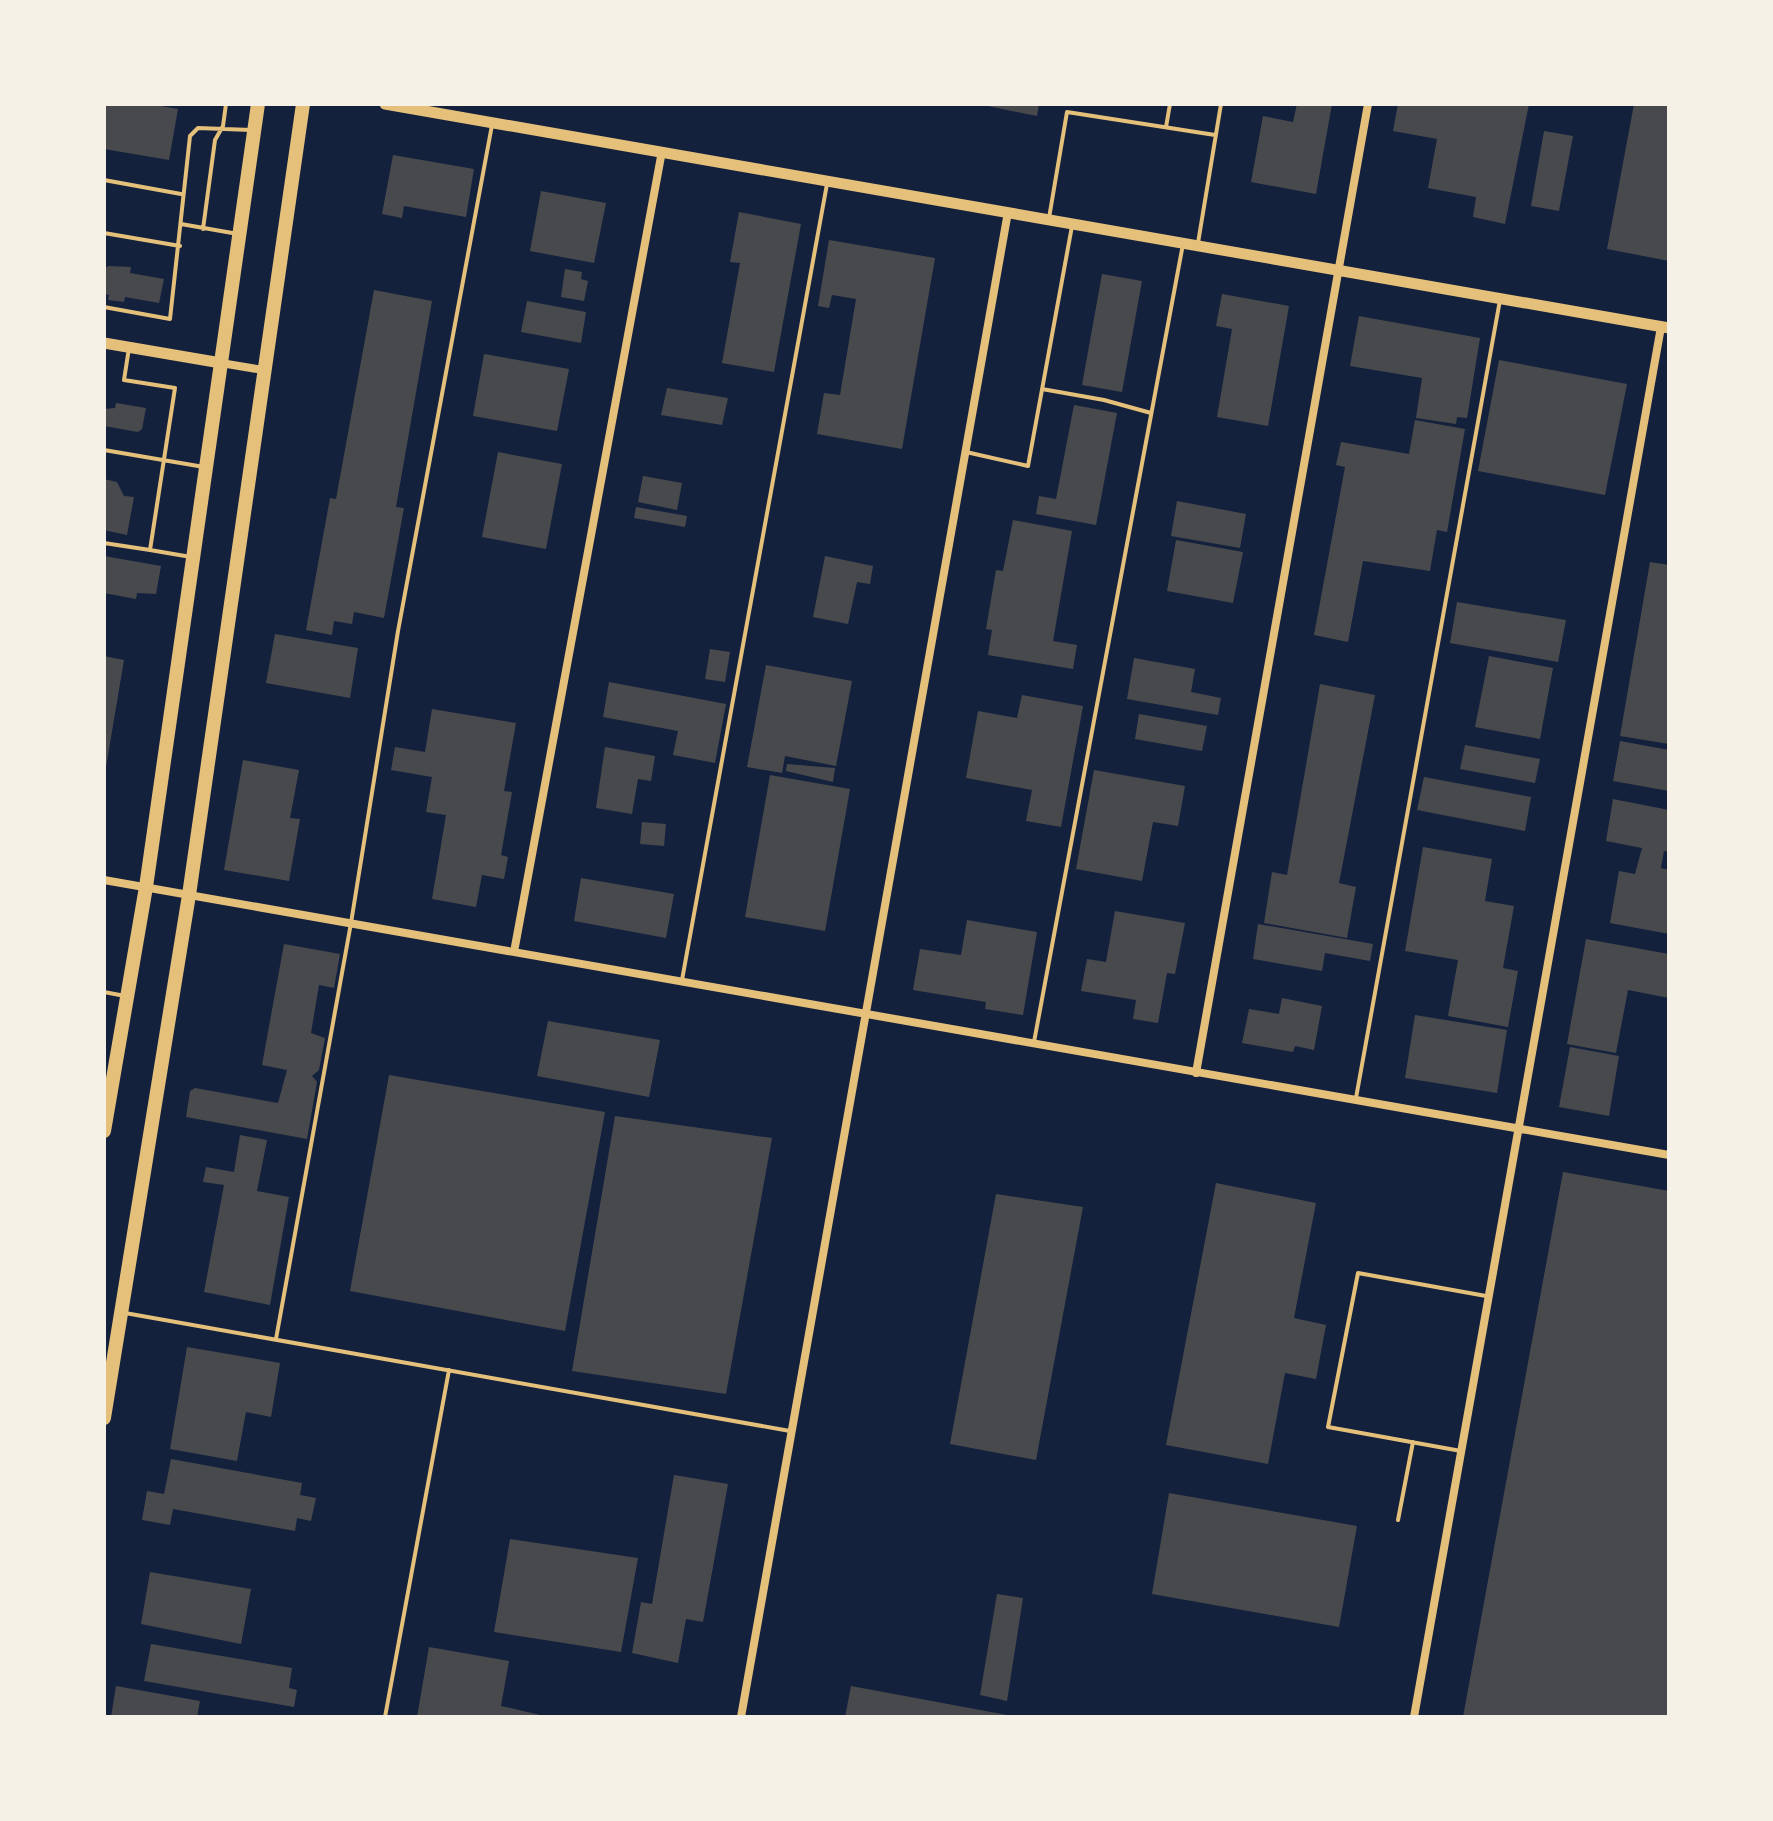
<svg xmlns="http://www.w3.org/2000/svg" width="1773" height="1821" font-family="'PT Sans Narrow',sans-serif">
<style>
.building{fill:#48494c}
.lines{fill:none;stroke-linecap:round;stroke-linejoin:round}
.service{stroke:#e5c07b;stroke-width:4}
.minor{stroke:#e5c07b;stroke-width:8}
.tertiary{stroke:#e5c07b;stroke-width:11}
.trunk{stroke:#e5c07b;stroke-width:14}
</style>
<rect width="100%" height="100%" fill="#14213d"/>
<path class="building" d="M104,104H150L178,109L169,160L104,149Z
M978,104H1039L1037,116Z
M1297,104H1332L1316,194L1251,182L1263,116L1293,122Z
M1398,104H1529L1505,224L1473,217L1476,197L1428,188L1437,139L1393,131Z
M1634,104H1669V261L1607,249Z
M1544,131L1573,136L1559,211L1531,206Z
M393,155L474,169L466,217L404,206L402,218L382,214Z
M541,191L606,203L594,263L530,251Z
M739,212L801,224L774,372L722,363L740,263L730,262Z
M829,240L935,258L902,449L817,434L824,393L840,395L856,299L832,295L829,308L818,306Z
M108,266L131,267L130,273L164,279L159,303L125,297L124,302L108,300L109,295L104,294V269Z
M565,269L582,272L581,279L588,281L584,301L561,297Z
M1102,274L1142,281L1122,392L1082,385Z
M374,290L432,301L396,507L404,508L384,618L354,612L352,624L334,621L332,635L306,630L330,498L336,499Z
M1222,294L1289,306L1268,426L1217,417L1232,329L1216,326Z
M527,301L586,312L581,343L521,332Z
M1359,316L1480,338L1467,418L1457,417L1456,424L1416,418L1422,378L1350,366Z
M484,354L569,369L557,431L473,416Z
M1499,360L1627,384L1605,495L1478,471Z
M667,388L728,398L722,425L661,415Z
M116,403L146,408L142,429L138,432L104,426V409L115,408Z
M1074,405L1117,413L1096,525L1036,514L1039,496L1056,499Z
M1415,420L1465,429L1447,532L1437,530L1430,571L1363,561L1348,642L1314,635L1345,467L1336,465L1341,442L1409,454Z
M498,452L562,464L546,549L482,537Z
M643,476L682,483L677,510L638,502Z
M104,479L117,482L124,496L134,497L127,535L104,530Z
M1177,501L1246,514L1240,548L1171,536Z
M636,507L687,516L685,527L634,518Z
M1013,520L1072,531L1053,641L1077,645L1073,669L988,655L992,630L986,629L996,570L1003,571Z
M1176,540L1243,552L1233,603L1167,591Z
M104,556L161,566L156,594L137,593L136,599L104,593Z
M825,556L873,566L870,584L857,582L848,624L813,617Z
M1650,562L1669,565V744L1620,736Z
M1457,602L1566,620L1558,662L1450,643Z
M275,634L358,648L350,698L266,683Z
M710,649L730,652L725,682L705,679Z
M104,656L124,660L106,767L104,766Z
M1489,656L1553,668L1540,739L1475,727Z
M1134,658L1195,669L1191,692L1221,698L1218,715L1127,699Z
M766,665L852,681L836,766L785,756L782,773L747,767Z
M609,682L726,704L715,763L673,755L678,731L603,717Z
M1320,684L1375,695L1339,883L1356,887L1347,938L1264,923L1272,872L1287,875Z
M1022,695L1083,706L1061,827L1026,821L1032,790L966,778L978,711L1017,718Z
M432,709L516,723L504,791L512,792L501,855L508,857L504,879L482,875L476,907L432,899L446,815L426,812L432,777L391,770L395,747L425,752Z
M1139,714L1207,726L1202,751L1135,739Z
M1620,741L1669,750V791L1613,781Z
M1465,745L1540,759L1535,783L1460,769Z
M605,747L655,756L651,781L638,779L632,814L596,808Z
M243,760L299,770L290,818L300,819L289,881L224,870Z
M787,764L835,768L833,782L786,771Z
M1094,770L1185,786L1178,826L1153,822L1142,881L1076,869Z
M770,775L850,789L825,931L745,917Z
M1424,777L1531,797L1525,831L1417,810Z
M1613,799L1669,810V852L1664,851L1661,868L1669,870V934L1610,923L1619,871L1635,874L1642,848L1606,841Z
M642,822L666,824L664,846L640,844Z
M1423,847L1492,859L1485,901L1514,906L1503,968L1518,971L1508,1027L1448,1016L1458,960L1405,951Z
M581,878L674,894L666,938L574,921Z
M1115,911L1185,923L1175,974L1167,973L1158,1023L1133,1019L1136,1000L1081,991L1087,959L1106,962Z
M967,920L1037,932L1023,1015L985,1009L986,1002L913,990L920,949L961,955Z
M1258,924L1373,944L1370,961L1325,953L1322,971L1253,959Z
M1586,939L1669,954V998L1628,990L1616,1053L1567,1044Z
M284,944L340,954L334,988L319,985L311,1033L325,1038L319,1070L312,1076L317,1082L307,1139L186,1117L190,1091L195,1088L278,1103L287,1070L262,1065Z
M1282,998L1322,1006L1314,1050L1295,1046L1293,1052L1242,1043L1249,1009L1279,1014Z
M1415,1015L1507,1030L1497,1093L1405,1078Z
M548,1021L660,1040L649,1097L537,1076Z
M1570,1047L1619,1056L1609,1116L1559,1107Z
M389,1075L605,1112L565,1331L350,1291Z
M615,1116L772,1138L726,1394L572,1371Z
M240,1135L267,1140L257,1191L289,1197L270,1305L204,1292L224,1185L203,1182L206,1167L234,1172Z
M1563,1172L1669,1191V1717H1463Z
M1216,1183L1316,1203L1294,1318L1326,1325L1316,1379L1285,1373L1268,1464L1166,1445Z
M996,1194L1083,1207L1036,1460L950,1444Z
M187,1347L280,1363L271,1417L246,1412L237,1461L170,1449Z
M171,1459L302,1483L300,1495L316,1498L311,1521L297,1518L295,1531L173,1509L170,1525L142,1520L147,1491L164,1494Z
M674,1475L728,1484L703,1622L686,1619L678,1663L632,1653L641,1602L652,1604Z
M1169,1493L1357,1526L1339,1627L1152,1594Z
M510,1539L638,1558L621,1652L494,1632Z
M150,1572L251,1589L241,1644L141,1624Z
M997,1594L1023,1598L1007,1701L980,1695Z
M151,1644L292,1668L289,1688L297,1690L294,1707L144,1681Z
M429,1647L509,1661L501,1706L549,1717H417Z
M116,1686L200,1701L197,1717H111Z
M851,1686L1007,1715V1717H845Z"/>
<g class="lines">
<path class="service" d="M1166,127L1170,104
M104,180L181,194
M1049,218L1067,112L1215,135
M181,224L238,234
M203,229L215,140L223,126L226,104
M104,233L180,246
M1198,243L1221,104
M104,307L170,319L190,136L198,128L251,130
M1042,389L1104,400L1151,413
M104,450L204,467
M966,452L1028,466L1072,226
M104,543L150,550L175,388L124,380L129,348
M150,550L191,557
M682,980L827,184
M104,992L125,996
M1034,1042L1183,244
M1356,1098L1500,300
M125,1313L790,1431
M276,1339L351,923L398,631L492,125
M1461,1451L1328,1427L1358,1273L1486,1296
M1398,1520L1413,1442
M385,1717L449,1370"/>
<path class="minor" d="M221,363L263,370
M104,880L1669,1155
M514,952L662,151
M1196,1073L1368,104
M741,1717L1008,212
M1414,1717L1661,327"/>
<path class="tertiary" d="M385,104L1669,328
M104,343L221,363"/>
<path class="trunk" d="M104,1131L146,887L258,104
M104,1418L189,895L303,104"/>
</g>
<rect width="1773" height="1821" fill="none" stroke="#f6f1e7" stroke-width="212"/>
</svg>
